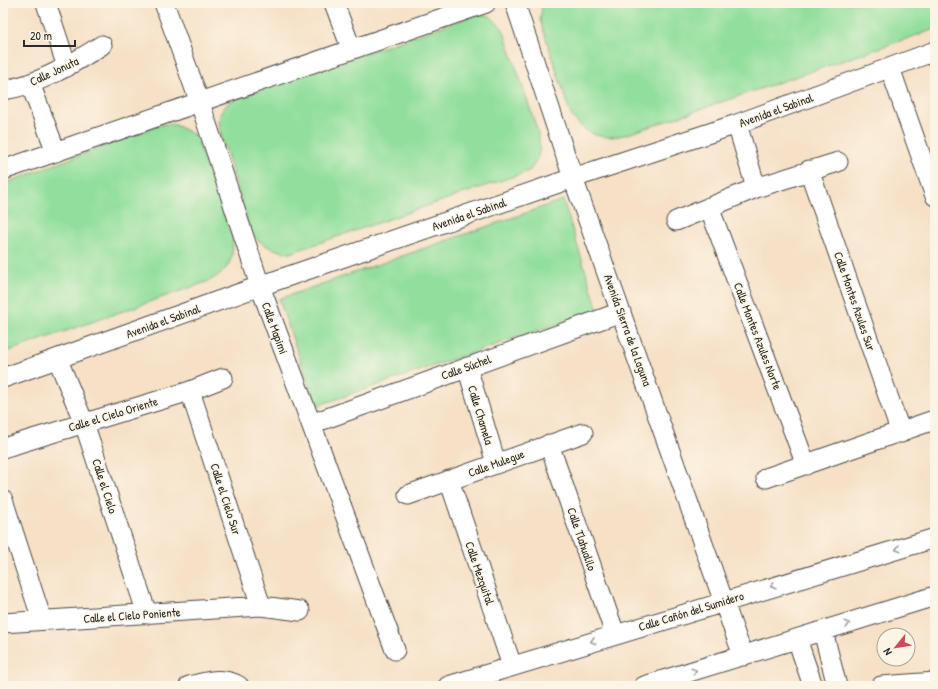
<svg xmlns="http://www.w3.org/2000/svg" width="938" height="689" font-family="'Patrick Hand',sans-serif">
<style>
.green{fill:#92df9d;stroke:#5e8564}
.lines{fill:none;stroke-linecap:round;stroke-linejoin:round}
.minor-casing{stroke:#494642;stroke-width:21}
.minor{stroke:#fff;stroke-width:19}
.oneway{stroke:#a0a0a0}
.labels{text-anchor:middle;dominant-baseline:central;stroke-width:3;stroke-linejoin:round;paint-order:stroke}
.street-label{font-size:12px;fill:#2b2b2b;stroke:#fcf5e5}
</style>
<rect width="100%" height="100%" fill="#fcf5e5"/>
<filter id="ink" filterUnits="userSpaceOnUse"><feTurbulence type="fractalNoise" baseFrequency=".025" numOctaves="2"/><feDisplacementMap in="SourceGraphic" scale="8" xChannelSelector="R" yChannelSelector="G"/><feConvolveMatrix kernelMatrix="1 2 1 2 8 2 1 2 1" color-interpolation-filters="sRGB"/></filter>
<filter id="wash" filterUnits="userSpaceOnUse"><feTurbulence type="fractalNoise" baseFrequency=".012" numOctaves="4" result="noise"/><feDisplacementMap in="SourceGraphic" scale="16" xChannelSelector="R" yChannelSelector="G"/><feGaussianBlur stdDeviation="0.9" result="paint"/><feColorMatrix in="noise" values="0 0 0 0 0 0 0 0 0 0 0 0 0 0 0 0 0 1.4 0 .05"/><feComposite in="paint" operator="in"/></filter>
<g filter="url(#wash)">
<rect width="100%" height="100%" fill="#f6e0c6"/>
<path class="green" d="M545,3H935V29L634,132C607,141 589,139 571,115L540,20L542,7Z
M478,14L490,16L503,29L536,126C541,144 542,156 529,171L290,253C275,251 261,245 251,233L220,131C218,114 220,109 234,99Z
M163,124L176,125L196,136L232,238C235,260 228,271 209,281L3,353V184Z
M563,200L598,310L316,406L279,299Z"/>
</g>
<g filter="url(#ink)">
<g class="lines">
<g class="minor-casing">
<path id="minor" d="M46,3L67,67
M164,3L200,103L260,286L395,650
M334,3L351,48
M515,3L573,178L743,656
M890,68L935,196
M30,83L56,152
M3,90C39,85 72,64 102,45
M737,124L756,188
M3,170L486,3
M809,170L901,433
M709,207L806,465
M676,221L756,188L838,162
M58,360L84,423L147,614
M467,367L496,463
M3,378L260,286L573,178L737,124L935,51
M190,391L261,606
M311,424L621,312
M549,444L615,634
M3,448L190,391L223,378
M766,478L931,421
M449,480L512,666
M408,495L583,433
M3,500L42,620
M3,623L261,606L300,611
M823,631L837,686
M797,639L813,686
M189,686C207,682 222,676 239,686
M448,686L935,538
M644,686L935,596
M881,686L935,682"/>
</g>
<use href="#minor" class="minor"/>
</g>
<defs><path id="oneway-chevron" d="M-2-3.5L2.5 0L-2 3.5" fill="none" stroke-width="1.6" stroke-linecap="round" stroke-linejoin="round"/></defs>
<g class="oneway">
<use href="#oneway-chevron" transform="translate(898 549) rotate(164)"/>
<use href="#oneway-chevron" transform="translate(773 586) rotate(163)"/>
<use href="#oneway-chevron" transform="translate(847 624) rotate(-17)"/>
<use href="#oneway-chevron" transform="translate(593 641) rotate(163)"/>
<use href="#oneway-chevron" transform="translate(694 671) rotate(-17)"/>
</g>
</g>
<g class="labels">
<g class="street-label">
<text transform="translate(54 71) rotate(-25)">Calle Jonuta</text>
<text transform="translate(776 110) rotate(-20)">Avenida el Sabinal</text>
<text transform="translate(469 214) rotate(-19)">Avenida el Sabinal</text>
<text transform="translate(855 301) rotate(71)">Calle Montes Azules Sur</text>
<text transform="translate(163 321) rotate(-20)">Avenida el Sabinal</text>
<text transform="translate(275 328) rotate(70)">Calle Mapimi</text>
<text transform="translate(628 330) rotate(70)">Avenida Sierra de la Laguna</text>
<text transform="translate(758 336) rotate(69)">Calle Montes Azules Norte</text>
<text transform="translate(466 367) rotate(-20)">Calle Súchel</text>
<text transform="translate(113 414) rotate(-17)">Calle el Cielo Oriente</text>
<text transform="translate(481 415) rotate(73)">Calle Chamela</text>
<text transform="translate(496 463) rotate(-20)">Calle Mulegue</text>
<text transform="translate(105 486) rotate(72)">Calle el Cielo</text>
<text transform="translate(226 499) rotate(72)">Calle el Cielo Sur</text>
<text transform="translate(582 539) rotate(71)">Calle Tlahualilo</text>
<text transform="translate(480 573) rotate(71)">Calle Mezquital</text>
<text transform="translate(691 611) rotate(-17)">Calle Cañón del Sumidero</text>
<text transform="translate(132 615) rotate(-4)">Calle el Cielo Poniente</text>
</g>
</g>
<rect width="938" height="689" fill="none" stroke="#fcf5e5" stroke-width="16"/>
<g transform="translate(896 647) rotate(240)"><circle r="19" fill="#fcf5e5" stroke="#a8a49b"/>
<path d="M0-3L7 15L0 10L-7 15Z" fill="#d1495b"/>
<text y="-6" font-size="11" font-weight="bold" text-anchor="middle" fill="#2b2b2b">N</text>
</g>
<path d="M24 40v6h51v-6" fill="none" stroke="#2b2b2b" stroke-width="2"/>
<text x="30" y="40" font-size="12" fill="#2b2b2b" stroke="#fcf5e5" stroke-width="3" paint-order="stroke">20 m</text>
</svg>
